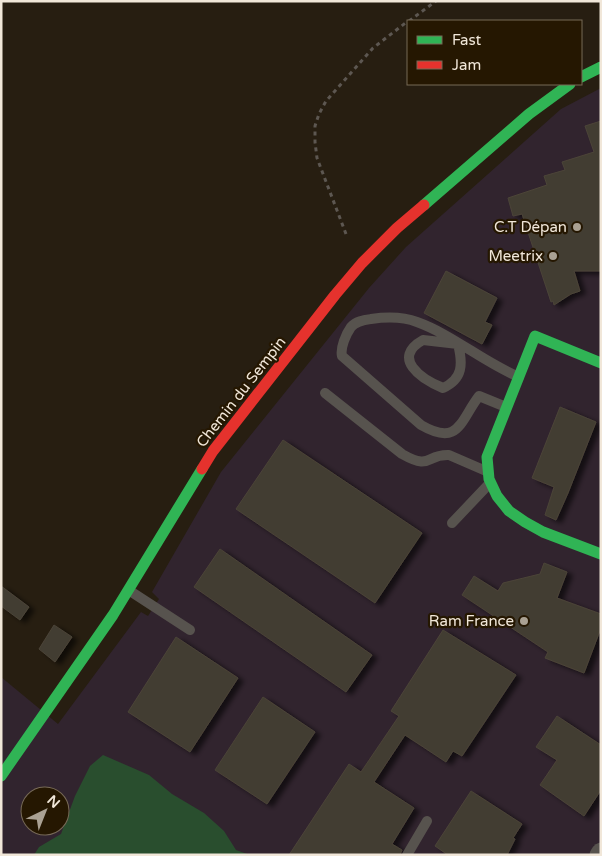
<svg xmlns="http://www.w3.org/2000/svg" width="602" height="856" font-family="'Varela Round',sans-serif">
<style>
.industrial{fill:#31242e;fill-rule:evenodd}
.forest{fill:#294e2e}
.building{fill:#433d32;stroke:#4b4438;filter:url(#shadow)}
.lines{fill:none;stroke-linecap:round;stroke-linejoin:round}
.path{stroke:#5d5751;stroke-width:3;stroke-dasharray:4 4;stroke-linecap:butt}
.lane{stroke:#57534e;stroke-width:10}
.street{stroke:#57534e;stroke-width:19}
.fast{stroke:#30b455;stroke-width:11}
.jam{stroke:#e5322d;stroke-width:11}
.poi-dot{fill:#aaa193;stroke:#251701;stroke-width:2}
.labels{text-anchor:middle;dominant-baseline:central;stroke-width:4.5;stroke-linejoin:round;paint-order:stroke}
.poi-label{font-size:15px;fill:#f1e7d9;stroke:#251701;text-anchor:end}
.street-label{font-size:15px;fill:#f1e7d9;stroke:#251701}
</style>
<defs>
<filter id="shadow"><feDropShadow dx="5.5" dy="3" stdDeviation="2.5" flood-color="#0009"/></filter>
</defs>
<rect width="100%" height="100%" fill="#271e11"/>
<path class="industrial" d="M601,88V855H1V677L58,724L141,612L148,616L159,599L152,592L221,472L369,288L406,247L561,109ZM30,796H60V826H30Z"/>
<path class="forest" d="M103,755L149,775L172,794L204,813L224,831L236,850L250,855H34L39,847L61,834L75,796L90,766Z"/>
<path class="building" d="M601,121V271H574L580,291L571,294L554,305L553,301L551,302L522,214L513,216L508,198L547,185L544,176L565,170L562,162L594,152L585,126Z
M446,271L497,298L485,322L492,325L482,344L424,313Z
M560,407L596,422L568,493L556,520L545,515L554,487L532,478Z
M283,440L422,533L375,603L236,509Z
M220,549L372,655L346,692L194,587Z
M544,563L567,572L557,598L601,614V628L584,673L545,658L548,652L462,595L474,576L498,591L503,583L540,574Z
M1,586L29,607L20,620L1,606Z
M54,625L72,637L55,662L39,649Z
M443,630L516,675L462,756L453,751L446,762L405,735L374,782L414,808L392,844L402,850L400,855H289L349,764L361,772L399,716L391,711Z
M176,637L238,678L190,752L128,712Z
M263,697L315,732L267,804L215,770Z
M557,716L601,745V790L584,816L540,785L557,760L536,747Z
M471,791L522,824L513,838L515,839L507,855H448L435,846Z"/>
<g class="lines">
<path class="path" d="M409,21L436,1
M346,234L317,158L315,142V126L319,114L326,101L373,48L408,21"/>
<path class="lane" d="M423,340L458,344C463,364 463,379 443,388C421,379 391,358 423,340Z
M325,393L402,454C432,471 425,454 449,455L486,471
M506,407L479,396C460,421 459,447 421,425L342,356C340,348 346,334 351,327C356,321 364,320 371,319C385,317 404,317 417,322C453,335 483,362 519,377
M452,523L489,484
M130,591L190,630
M407,855L427,821"/>
<path class="street" d="M599,855L601,852"/>
<path class="fast" d="M581,77L601,67
M424,205L529,114L570,84
M601,363L535,336L487,457L489,479L497,496L509,511L525,522L543,532L601,554
M1,776L113,615L202,469"/>
<path class="jam" d="M202,469L213,451L335,295L362,263L397,228L424,205"/>
</g>
<g class="poi-dot">
<circle cx="577" cy="227" r="5"/>
<circle cx="553" cy="256" r="5"/>
<circle cx="524" cy="621" r="5"/>
</g>
<g class="labels">
<g class="poi-label">
<text x="567" y="227">C.T Dépan</text>
<text x="543" y="256">Meetrix</text>
<text x="514" y="621">Ram France</text>
</g>
<g class="street-label">
<text transform="translate(241 392) rotate(-52)">Chemin du Sempin</text>
</g>
</g>
<rect width="602" height="856" fill="none" stroke="#f1e7d9" stroke-width="5"/>
<rect x="407" y="20" width="175" height="65" fill="#251701" stroke="#776a57"/>
<rect x="417" y="36" width="25" height="8" fill="#30b455" stroke="#776a57"/>
<text x="452" y="45" font-size="15" fill="#f1e7d9">Fast</text>
<rect x="417" y="61" width="25" height="8" fill="#e5322d" stroke="#776a57"/>
<text x="452" y="70" font-size="15" fill="#f1e7d9">Jam</text>
<g transform="translate(45 811) rotate(43)"><circle r="24" fill="#251701" stroke="#776a57"/>
<path d="M0-4L9 19L0 12L-9 19Z" fill="#aaa193"/>
<text y="-8" font-size="14" font-weight="bold" text-anchor="middle" fill="#f1e7d9">N</text>
</g>
</svg>
